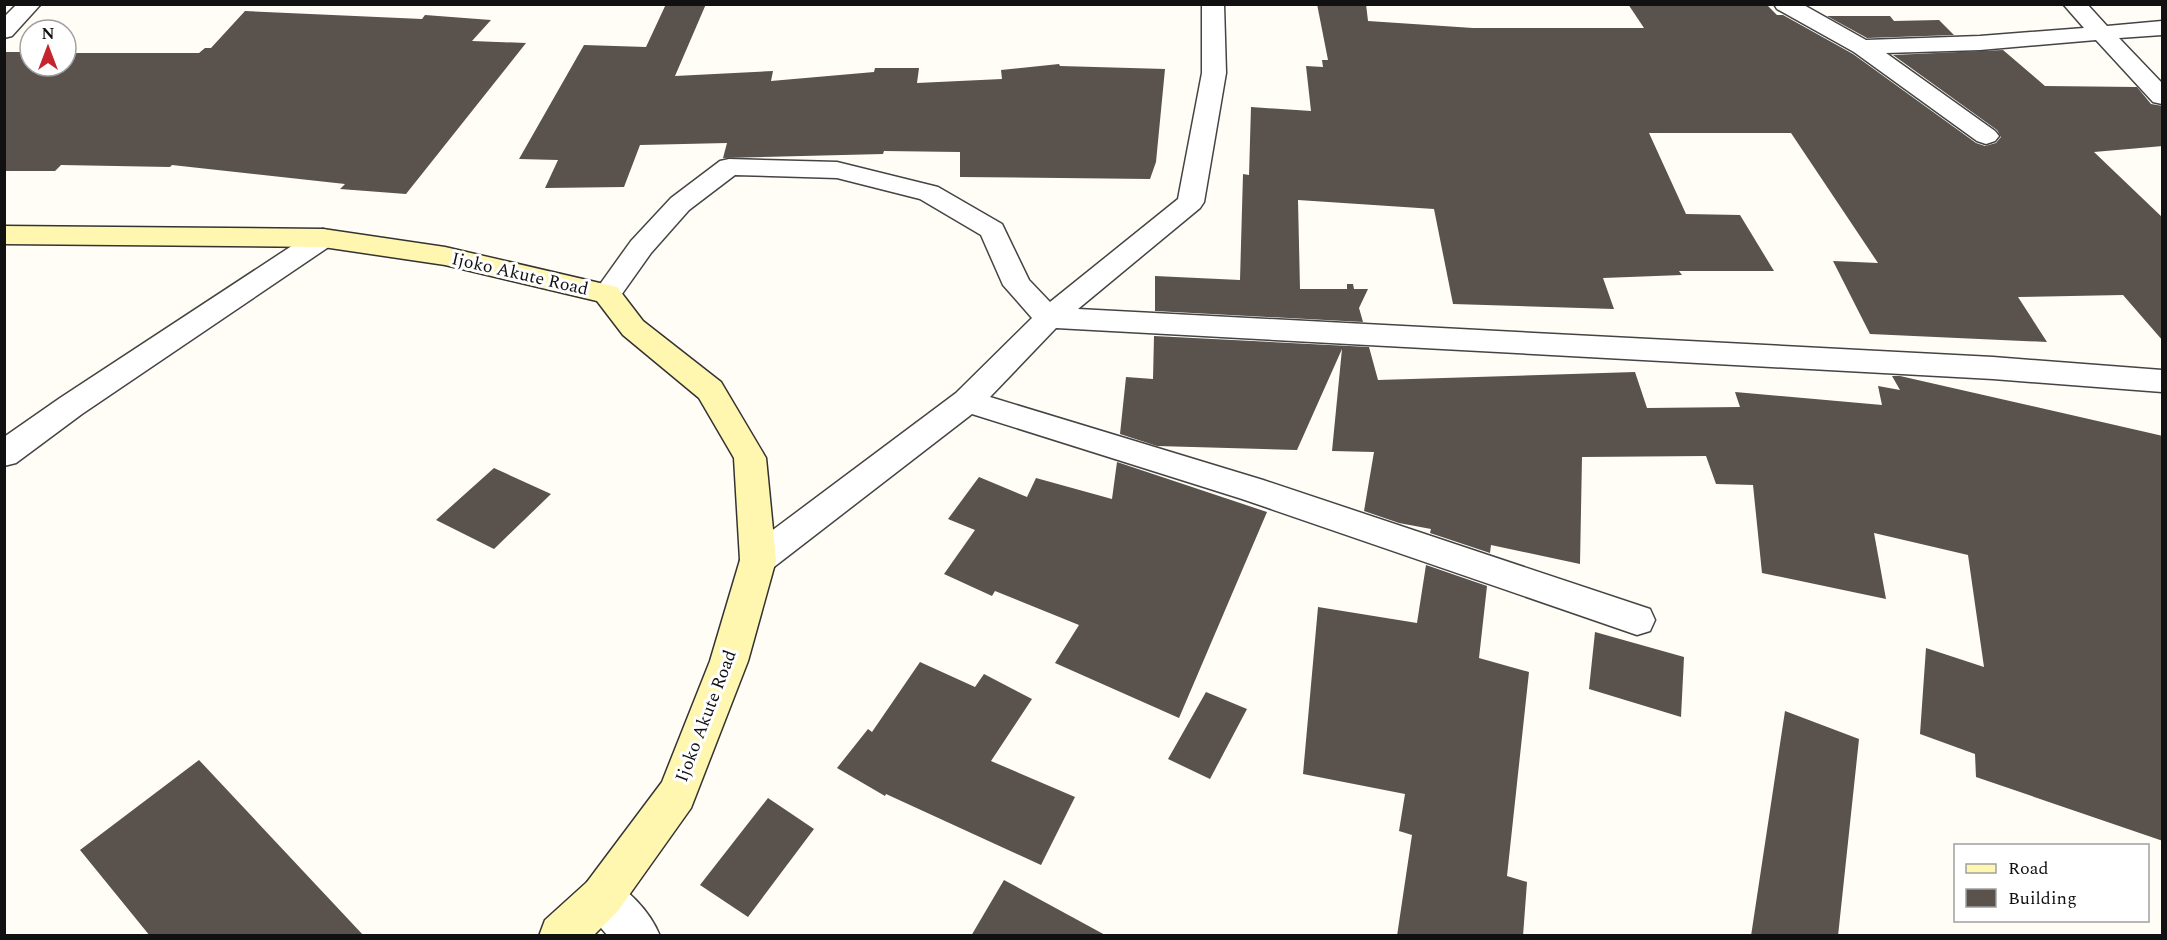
<svg xmlns="http://www.w3.org/2000/svg" width="2167" height="940" font-family="Spectral,serif">
<style>
.building{fill:#5a524d}
.lines{fill:none;stroke-linecap:round;stroke-linejoin:round}
.minor-casing{stroke:#444;stroke-width:3}
.secondary-casing{stroke:#333;stroke-width:3}
.minor{fill:#fff;fill-rule:evenodd}
.secondary{fill:#fff6b0;fill-rule:evenodd}
.labels{text-anchor:middle;dominant-baseline:central;stroke-width:6;stroke-linejoin:round;paint-order:stroke}
.street-label{font-size:18px;fill:#111;stroke:#fff}
</style>
<rect width="100%" height="100%" fill="#fffdf5"/>
<path class="building" d="M666,4H706L675,76L773,71L771,81L874,72L875,68H919L917,83L1002,79L1001,70L1059,64L1060,66L1165,69L1156,162L1150,179L960,177V152L884,151L883,154L723,158L727,143L640,145L624,187L545,188L558,160L519,159L584,45L646,47Z
M1317,4H1366L1368,21L1473,28H1644L1628,4H1766L1777,15H1783L1853,54L1976,143L1985,146L1996,143L2001,137L1997,130L1893,55L2003,50L2045,86L2137,87L2151,104L2163,106V146L2094,152L2163,218V341L2123,295L2018,297L2047,342L1870,334L1833,261L1878,263L1791,133H1649L1686,214L1740,215L1774,271H1679L1682,275L1603,278L1614,309L1453,304L1434,209L1298,200L1300,289H1347V284H1353L1354,289H1368L1359,308L1363,322L1155,311V276L1240,280L1243,174L1249,175L1251,107L1311,111L1306,66L1323,67L1322,60H1328Z
M245,11L422,19L425,15L491,20L472,41L526,43L406,194L340,189L345,184L172,165L170,167L61,165L55,171H4V52H30V66H66V53H199L205,48H211Z
M1827,16H1890L1894,21L1939,20L1954,35L1867,38Z
M1154,336L1369,347L1378,380L1635,372L1647,408L1740,407L1735,392L1882,405L1878,386L1900,390L1892,376H1900L2163,436V841L1976,777L1975,754L1920,734L1926,648L1984,667L1968,555L1874,533L1886,599L1762,573L1753,485L1716,484L1706,456L1582,457L1580,564L1491,545L1490,553L1430,533L1431,529L1399,523L1364,511L1374,452L1332,451L1342,349L1297,450L1157,446L1120,434L1126,377L1153,379Z
M1117,462L1267,512L1179,718L1055,663L1079,625L995,591L992,596L944,574L975,530L948,519L979,477L1027,497L1036,478L1112,499Z
M494,468L551,494L494,549L436,520Z
M1426,565L1487,586L1479,658L1529,672L1507,876L1527,882L1523,936H1397L1412,835L1399,831L1405,794L1303,774L1318,607L1417,623Z
M1595,632L1684,657L1681,717L1589,689Z
M920,662L975,687L984,674L1032,699L991,761L1075,797L1041,865L886,794L885,796L837,768L868,729L872,732Z
M1206,692L1247,709L1210,779L1168,759Z
M1785,711L1859,739L1838,936H1751Z
M199,760L364,936H150L80,850Z
M768,798L814,829L748,917L700,885Z
M1004,880L1107,936H971Z"/>
<g class="lines">
<g class="minor-casing">
<path id="minor" d="M17,4H41L12,36L4,38V17Z
M1202,4H1224L1226,73L1204,202L1200,208L1078,309L1993,357L2162,370V392L1993,379L1056,328L990,397L1263,480L1650,609L1655,620L1650,631L1637,635L1242,499L972,414L770,570L758,574L746,570L740,560L746,550L956,393L1032,318L1003,285L981,235L920,199L837,178L735,175L689,210L651,253L617,301L607,304L597,301L593,294L631,241L671,198L720,161L729,159L837,162L938,187L1002,224L1029,280L1050,302L1178,199L1202,73Z
M1774,4H1802L1866,40L1980,36L2084,28L2063,4H2087L2107,26L2162,21V35L2119,38L2162,83V104L2153,102L2096,40L1980,50L1886,53L1995,131L1999,136L1995,141L1986,144L1977,141L1854,52L1777,9Z
M323,229L333,232L337,238L333,244L82,414L16,463L4,466V437L60,398L313,232Z
M602,876C626,886 650,911 660,936H608L587,912L580,897L587,882Z"/>
</g>
<g class="secondary-casing">
<path id="secondary" d="M4,226L323,229L445,247L617,287L643,321L721,382L766,458L776,560L748,661L691,808L617,912L593,936H539L545,920L587,882L662,782L710,661L740,560L734,458L699,398L623,335L597,301L445,265L323,247L4,244Z"/>
</g>
<use href="#minor" class="minor"/>
<use href="#secondary" class="secondary"/>
</g>
<g class="labels">
<g class="street-label">
<text transform="translate(520 274) rotate(13)">Ijoko Akute Road</text>
<text transform="translate(706 716) rotate(-69)">Ijoko Akute Road</text>
</g>
</g>
<rect width="2167" height="940" fill="none" stroke="#111111" stroke-width="12"/>
<rect x="1954" y="844" width="195" height="78" fill="#ffffff" stroke="#a0a0a0" stroke-width="1.5"/>
<rect x="1966" y="864" width="30" height="9" fill="#fff6b0" stroke="#a0a0a0" stroke-width="1.5"/>
<text x="2008" y="874" font-size="18" fill="#111111">Road</text>
<rect x="1966" y="889" width="30" height="18" fill="#5a524d" stroke="#a0a0a0" stroke-width="1.5"/>
<text x="2008" y="904" font-size="18" fill="#111111">Building</text>
<g transform="translate(48 48)"><circle r="28" fill="#ffffff" stroke="#a0a0a0" stroke-width="1.5"/>
<path d="M0-4.5L10 22L0 15L-10 22Z" fill="#c4262e"/>
<text y="-9" font-size="16" font-weight="bold" text-anchor="middle" fill="#111111">N</text>
</g>
</svg>
